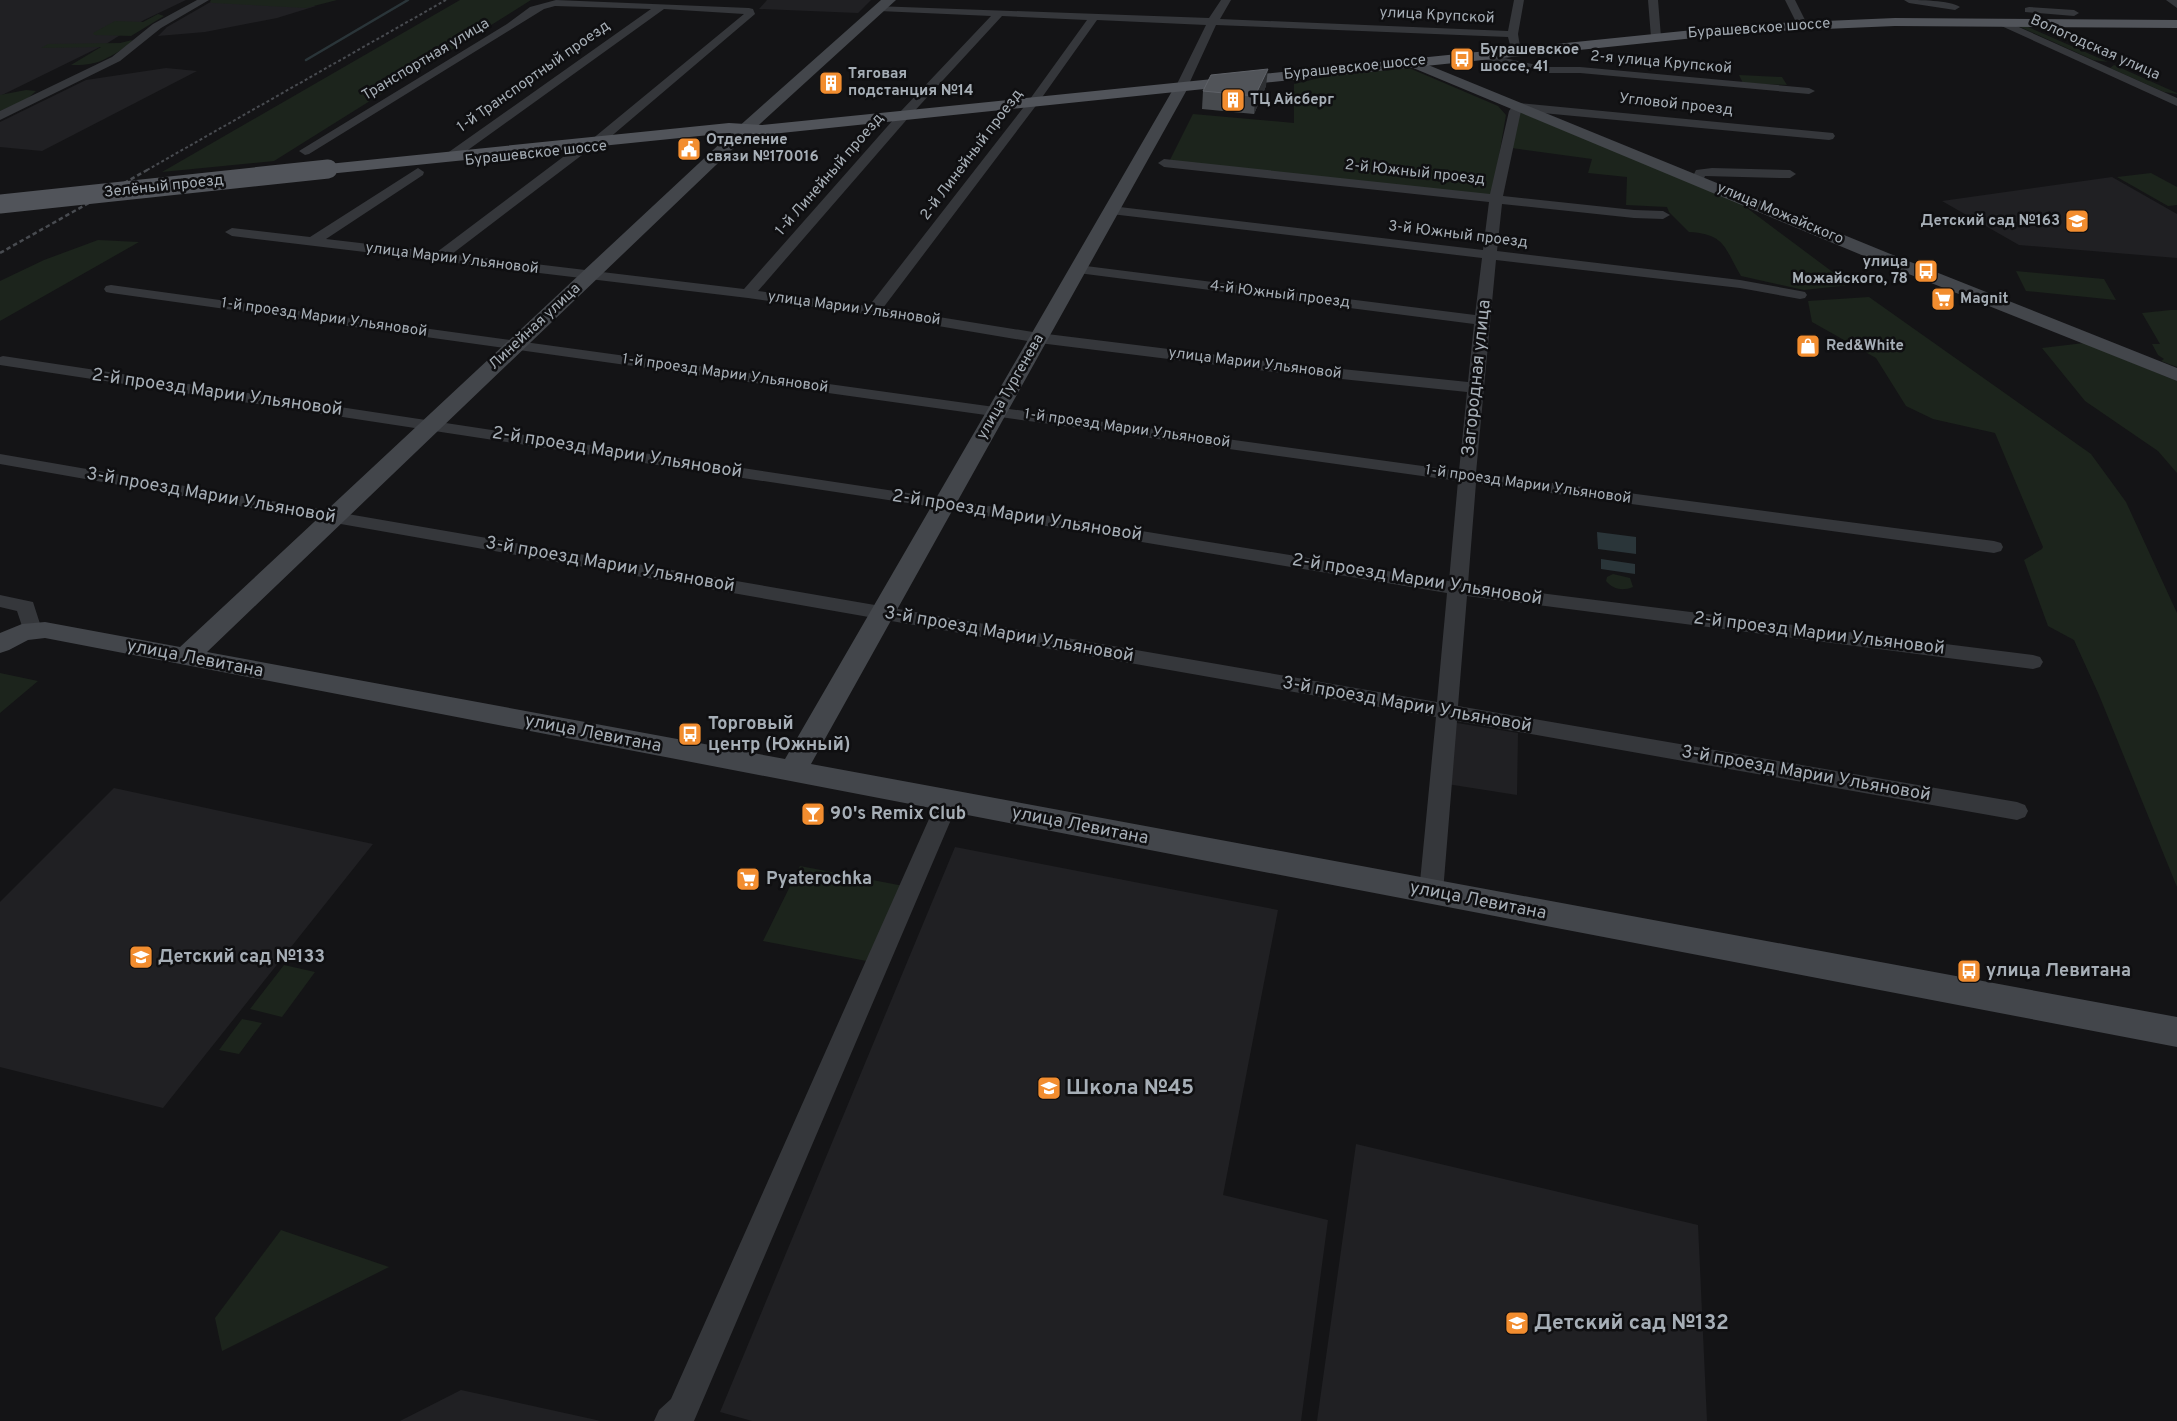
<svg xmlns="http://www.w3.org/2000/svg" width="2177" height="1421" font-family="Overpass,sans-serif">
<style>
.built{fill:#202023}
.green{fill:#1c241c}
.water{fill:#2a3539}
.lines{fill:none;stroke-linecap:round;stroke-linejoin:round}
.stream{stroke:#2a3539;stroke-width:2.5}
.street{fill:#35373b;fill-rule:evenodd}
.secondary{fill:#43464b;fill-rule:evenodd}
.primary{fill:#51545a;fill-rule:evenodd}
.rail-far1{stroke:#484b50;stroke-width:2;stroke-dasharray:3 2.5;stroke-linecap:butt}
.rail{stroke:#484b50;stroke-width:2.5;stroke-dasharray:4.5 3;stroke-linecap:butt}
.primary-bridge-far1{stroke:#51545a;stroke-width:15}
.primary-bridge{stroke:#51545a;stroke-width:19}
.wall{fill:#474a4e}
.shaded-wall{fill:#2e3033}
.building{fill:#515459;stroke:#5f6268}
.labels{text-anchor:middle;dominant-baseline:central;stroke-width:5;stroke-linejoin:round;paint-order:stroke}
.far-street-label{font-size:15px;fill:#a6aeb6;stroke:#0f0f11}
.far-poi-label{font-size:15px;font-weight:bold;fill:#a6aeb6;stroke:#0f0f11;text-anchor:start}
.street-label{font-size:18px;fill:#a6aeb6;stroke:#0f0f11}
.poi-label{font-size:18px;font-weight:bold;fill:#a6aeb6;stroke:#0f0f11;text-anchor:start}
.near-poi-label{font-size:21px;font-weight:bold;fill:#a6aeb6;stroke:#0f0f11;text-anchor:start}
</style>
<rect width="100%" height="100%" fill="#141416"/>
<path class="built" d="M0,0H186L144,20L106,44L0,96Z
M214,0L316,6L277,18L205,32L158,36L167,27Z
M767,0H871L858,13L759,9Z
M166,68L197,71L42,151L0,147V122L86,80Z
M2112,177L2177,214V258L2019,245L1942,201Z
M1451,722L1518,733L1517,795L1447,784Z
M114,788L373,844L163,1108L0,1067V902Z
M955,847L1278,910L1223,1195L1328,1220L1301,1421H752L720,1412Z
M1356,1144L1698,1225L1707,1421H1317Z
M461,1390L601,1421H400Z"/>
<path class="green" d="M211,0H337L306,8L213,3L210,2Z
M460,0H531L274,161L162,172Z
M158,14L164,16L131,36L94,35L93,33L115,21L143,22Z
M2018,26H2026L2108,62L2093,60Z
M132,40L129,45C106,59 98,66 71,65L101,47L41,48L48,44L120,43Z
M2114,65L2177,93V94L2164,92L2110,68Z
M1409,68L1498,106L1506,115L1492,196L1169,162L1193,114L1294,123V84L1328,76Z
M1739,75L1782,77L1787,85L1743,83Z
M26,90L36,91L27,99L0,111V95Z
M1520,112L1739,202L1850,285L1804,290L1741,276C1724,247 1725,234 1689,232L1669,212L1667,207L1626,205L1627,177L1588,173L1592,159L1512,148Z
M2151,173L2177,187V205L2168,206L2117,177Z
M98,240L139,242L0,321V281L44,260Z
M2016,271L2104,279L2116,300L2026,291Z
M1869,297L2091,454L2126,502L2177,613V887L2099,695L2074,640L2048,626L2024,560L2042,549L2043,547L1995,433L1933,419L1906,406L1876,358L1812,322L1808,301Z
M2171,310H2177V367L2161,361L2164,359L2158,355L2152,344H2160L2142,313Z
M2084,343L2177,381V473L2158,451L2085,401L2042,348Z
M1613,574L1630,578L1633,587C1623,591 1614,590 1606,581L1607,577Z
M0,673L38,681L0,713Z
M800,866L914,888L882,964L763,941Z
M284,965L315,972L282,1017L250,1009Z
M242,1019L262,1023L239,1054L219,1050Z
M281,1230L389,1267L222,1351L215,1318Z"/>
<path class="water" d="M1597,532L1636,537V554L1598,549Z
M1601,559L1635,564V574L1601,569Z"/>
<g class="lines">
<path class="stream" d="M306,60L408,0"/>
<path class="street" d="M197,0H209L161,28L120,61L0,120V111L112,57L153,24Z
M556,0L749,8L753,9L755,14L601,145H593L591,140L744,14L664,9L454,160H446L444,157L446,154L651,9L555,6L544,9L309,154L305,155L299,151L507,24L530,7Z
M1221,0H1231L1220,19L1508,31L1514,0H1524L1518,34L1520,47L1519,49H1511L1508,37L1216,25L1188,86L1182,89L1176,86L1206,25L1097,20L1038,103L883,308L1039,333L1274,362L1468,382L1474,324L1078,273L1073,272L1071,269L1073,266L1078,265L1475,315L1482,258L1111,214L1104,210L1111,206L1483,250L1489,202L1164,167L1158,163L1164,159L1490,194L1509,111L1514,104L1518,103L1833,133L1835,136L1833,139L1829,140L1521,111L1503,196L1634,210L1663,211L1670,215L1663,219L1634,218L1502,204L1497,251L1740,280L1800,291L1805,292L1807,295L1805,298L1800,299L1740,288L1496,260L1476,473L1994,541L2001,543L2003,547L2001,551L1994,553L1476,483L1468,584L2033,655L2040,657L2043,662L2040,667L2033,669L1467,596L1458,706L2017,802L2025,805L2028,811L2025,817L2017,820L1457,721L1443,892L1440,899L1431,901L1422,899L1419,892L1436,717L0,464V454L1437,702L1447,593L921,505L0,365V357L3,356L921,495L1449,581L1458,481L111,293L106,292L104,289L106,286L111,285L1459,471L1467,392L1274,372L1039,343L873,315L748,298L232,236L225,232L232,228L310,237L418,168L424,172L423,175L326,239L437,252L571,151L573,147L577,146L583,150L582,155L452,254L744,289L901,111L991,16L879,11L875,10V6L1209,18ZM1002,16L1087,20L1030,99L869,306L758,291L909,117Z
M1648,0H1658L1661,37L1660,39L1656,40L1651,37Z
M1785,0H1795L1808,26L1807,28H1799Z
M1904,0C1918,0 1950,0 1960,7L1955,10L1909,3Z
M2166,0H2177V8Z
M2029,7L2074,10L2079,13L2074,16L2025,12V8Z
M2001,19L2177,98V106L1997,24L1996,22L1997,20Z
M1477,52L1546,67H1580L1809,88L1815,91L1809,94L1580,73H1546L1473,57L1472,55L1473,53Z
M1712,168L1790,170L1796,174L1790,178H1779L1705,176L1702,183L1697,184L1691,180L1696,170Z
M0,595L33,602L42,630L39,635L32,637L25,635L17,611L0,607Z
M948,793L956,795L959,801L694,1421H654L659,1410L671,1399L937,801L940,795Z"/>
<path class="secondary" d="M881,0H896L739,143L207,652L785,759L1175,86L1177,83H1187L1189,86L811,764L2177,1017V1047L45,638L28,640L9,650L0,653V633L22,624L45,622L180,647L727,137Z
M1411,58L1888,253L2177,368V381L1876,261L1406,65L1404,62L1406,59Z"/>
<path class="primary" d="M1895,18L2177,20V28L1895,26L1752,32L762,135L729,133L328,174L322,173L320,169L322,165L328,164L729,123L762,125L1752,24Z"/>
<path class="rail-far1" d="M147,170L446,0"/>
<path class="rail" d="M0,253L149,169"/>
<path class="primary-bridge-far1" d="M320,170L328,169"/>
<path class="primary-bridge" d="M0,204L328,169"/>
</g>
<path class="wall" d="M1266,86L1254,114L1202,109L1203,91Z"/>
<path class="shaded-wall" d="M1268,69L1266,86L1254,114L1255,96Z"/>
<path class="building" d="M1268,69L1255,96L1203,91L1211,75Z"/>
<defs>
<g id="bus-square" transform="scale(1.25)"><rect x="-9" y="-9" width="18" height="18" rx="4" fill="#f28d2f" stroke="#0f0f11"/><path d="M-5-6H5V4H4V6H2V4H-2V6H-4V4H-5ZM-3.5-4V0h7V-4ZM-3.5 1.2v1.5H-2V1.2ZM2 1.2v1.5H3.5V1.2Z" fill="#fff"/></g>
<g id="building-square" transform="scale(1.25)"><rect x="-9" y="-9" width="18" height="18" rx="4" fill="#f28d2f" stroke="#0f0f11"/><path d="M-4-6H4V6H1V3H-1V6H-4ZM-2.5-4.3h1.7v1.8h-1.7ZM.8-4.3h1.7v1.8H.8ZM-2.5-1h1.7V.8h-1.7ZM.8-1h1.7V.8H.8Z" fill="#fff"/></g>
<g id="civic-square" transform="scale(1.25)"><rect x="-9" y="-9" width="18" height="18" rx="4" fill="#f28d2f" stroke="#0f0f11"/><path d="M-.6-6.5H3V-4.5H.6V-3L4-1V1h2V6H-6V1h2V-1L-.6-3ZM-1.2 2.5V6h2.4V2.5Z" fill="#fff"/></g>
<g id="school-square" transform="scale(1.25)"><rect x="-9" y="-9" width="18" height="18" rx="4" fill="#f28d2f" stroke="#0f0f11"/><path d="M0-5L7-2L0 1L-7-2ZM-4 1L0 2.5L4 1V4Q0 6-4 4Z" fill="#fff"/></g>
<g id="supermarket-square" transform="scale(1.25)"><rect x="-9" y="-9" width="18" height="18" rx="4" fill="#f28d2f" stroke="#0f0f11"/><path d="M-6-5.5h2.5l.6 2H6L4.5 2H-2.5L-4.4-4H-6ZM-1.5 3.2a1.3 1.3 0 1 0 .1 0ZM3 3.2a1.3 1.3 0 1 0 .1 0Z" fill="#fff"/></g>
<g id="shop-square" transform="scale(1.25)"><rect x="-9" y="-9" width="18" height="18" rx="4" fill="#f28d2f" stroke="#0f0f11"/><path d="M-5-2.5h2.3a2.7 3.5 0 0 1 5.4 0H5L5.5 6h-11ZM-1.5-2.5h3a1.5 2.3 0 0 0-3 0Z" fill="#fff"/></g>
<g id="bar-square" transform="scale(1.25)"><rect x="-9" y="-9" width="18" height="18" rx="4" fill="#f28d2f" stroke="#0f0f11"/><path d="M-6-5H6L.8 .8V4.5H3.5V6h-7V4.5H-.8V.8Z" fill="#fff"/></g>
</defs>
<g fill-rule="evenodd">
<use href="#bus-square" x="1462" y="59"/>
<use href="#building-square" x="831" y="83"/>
<use href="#building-square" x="1233" y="100"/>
<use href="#civic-square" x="689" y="149"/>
<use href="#school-square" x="2077" y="221"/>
<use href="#bus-square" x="1926" y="271"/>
<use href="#supermarket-square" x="1943" y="299"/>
<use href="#shop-square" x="1808" y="346"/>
<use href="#bus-square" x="690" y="734"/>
<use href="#bar-square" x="813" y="814"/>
<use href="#supermarket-square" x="748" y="879"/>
<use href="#school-square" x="141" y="957"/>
<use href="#bus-square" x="1969" y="971"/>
<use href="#school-square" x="1049" y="1088"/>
<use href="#school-square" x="1517" y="1323"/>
</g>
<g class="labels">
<g class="far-street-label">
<text transform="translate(1437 16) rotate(3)">улица Крупской</text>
<text transform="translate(1759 29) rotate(-4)">Бурашевское шоссе</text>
<text transform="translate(2095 48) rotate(24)">Вологодская улица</text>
<text transform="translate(426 60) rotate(-31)">Транспортная улица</text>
<text transform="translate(1661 63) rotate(5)">2-я улица Крупской</text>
<text transform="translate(1355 68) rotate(-6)">Бурашевское шоссе</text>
<text transform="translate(534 77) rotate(-35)">1-й Транспортный проезд</text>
<text transform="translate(1676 105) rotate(6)">Угловой проезд</text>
<text transform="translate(536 154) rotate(-6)">Бурашевское шоссе</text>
<text transform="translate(972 155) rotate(-53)">2-й Линейный проезд</text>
<text transform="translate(1415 173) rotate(6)">2-й Южный проезд</text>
<text transform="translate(830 175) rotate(-49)">1-й Линейный проезд</text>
<text transform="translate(164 187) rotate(-6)">Зелёный проезд</text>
<text transform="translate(1780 214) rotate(23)">улица Можайского</text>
<text transform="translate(1458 235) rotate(7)">3-й Южный проезд</text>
<text transform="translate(452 259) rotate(7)">улица Марии Ульяновой</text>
<text transform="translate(1280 295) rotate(7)">4-й Южный проезд</text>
<text transform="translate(854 309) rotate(8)">улица Марии Ульяновой</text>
<text transform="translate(324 318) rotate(8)">1-й проезд Марии Ульяновой</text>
<text transform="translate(535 327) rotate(-43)">Линейная улица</text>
<text transform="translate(1255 364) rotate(7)">улица Марии Ульяновой</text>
<text transform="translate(725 374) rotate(8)">1-й проезд Марии Ульяновой</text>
<text transform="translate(1011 387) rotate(-60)">улица Тургенева</text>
<text transform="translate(1127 429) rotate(8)">1-й проезд Марии Ульяновой</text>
<text transform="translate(1528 485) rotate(8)">1-й проезд Марии Ульяновой</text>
</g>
<g class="far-poi-label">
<text x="1480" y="50">Бурашевское<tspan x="1480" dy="17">шоссе, 41</tspan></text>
<text x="848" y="74">Тяговая<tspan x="848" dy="17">подстанция №14</tspan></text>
<text x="1250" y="100">ТЦ Айсберг</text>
<text x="706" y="140">Отделение<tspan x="706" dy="17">связи №170016</tspan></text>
<text x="2060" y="221" text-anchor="end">Детский сад №163</text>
<text x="1908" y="262" text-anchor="end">улица<tspan x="1908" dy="17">Можайского, 78</tspan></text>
<text x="1960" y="299">Magnit</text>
<text x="1826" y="346">Red&amp;White</text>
</g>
<g class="street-label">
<text transform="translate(1477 378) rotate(-84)">Загородная улица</text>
<text transform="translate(217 393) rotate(8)">2-й проезд Марии Ульяновой</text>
<text transform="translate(617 453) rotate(9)">2-й проезд Марии Ульяновой</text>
<text transform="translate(211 496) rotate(10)">3-й проезд Марии Ульяновой</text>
<text transform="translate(1017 516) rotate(9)">2-й проезд Марии Ульяновой</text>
<text transform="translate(610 565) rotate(10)">3-й проезд Марии Ульяновой</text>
<text transform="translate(1417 580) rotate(9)">2-й проезд Марии Ульяновой</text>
<text transform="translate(1819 634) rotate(7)">2-й проезд Марии Ульяновой</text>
<text transform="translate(1009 635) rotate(10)">3-й проезд Марии Ульяновой</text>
<text transform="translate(195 659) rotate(11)">улица Левитана</text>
<text transform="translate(1407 705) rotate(10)">3-й проезд Марии Ульяновой</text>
<text transform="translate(593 734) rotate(11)">улица Левитана</text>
<text transform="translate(1806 774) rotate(10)">3-й проезд Марии Ульяновой</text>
<text transform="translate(1080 826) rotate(11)">улица Левитана</text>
<text transform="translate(1478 901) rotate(11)">улица Левитана</text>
</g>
<g class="poi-label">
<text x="708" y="724">Торговый<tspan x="708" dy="21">центр (Южный)</tspan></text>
<text x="830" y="814">90's Remix Club</text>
<text x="766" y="879">Pyaterochka</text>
<text x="158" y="957">Детский сад №133</text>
<text x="1986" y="971">улица Левитана</text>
</g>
<g class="near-poi-label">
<text x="1066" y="1088">Школа №45</text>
<text x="1534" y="1323">Детский сад №132</text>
</g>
</g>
</svg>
